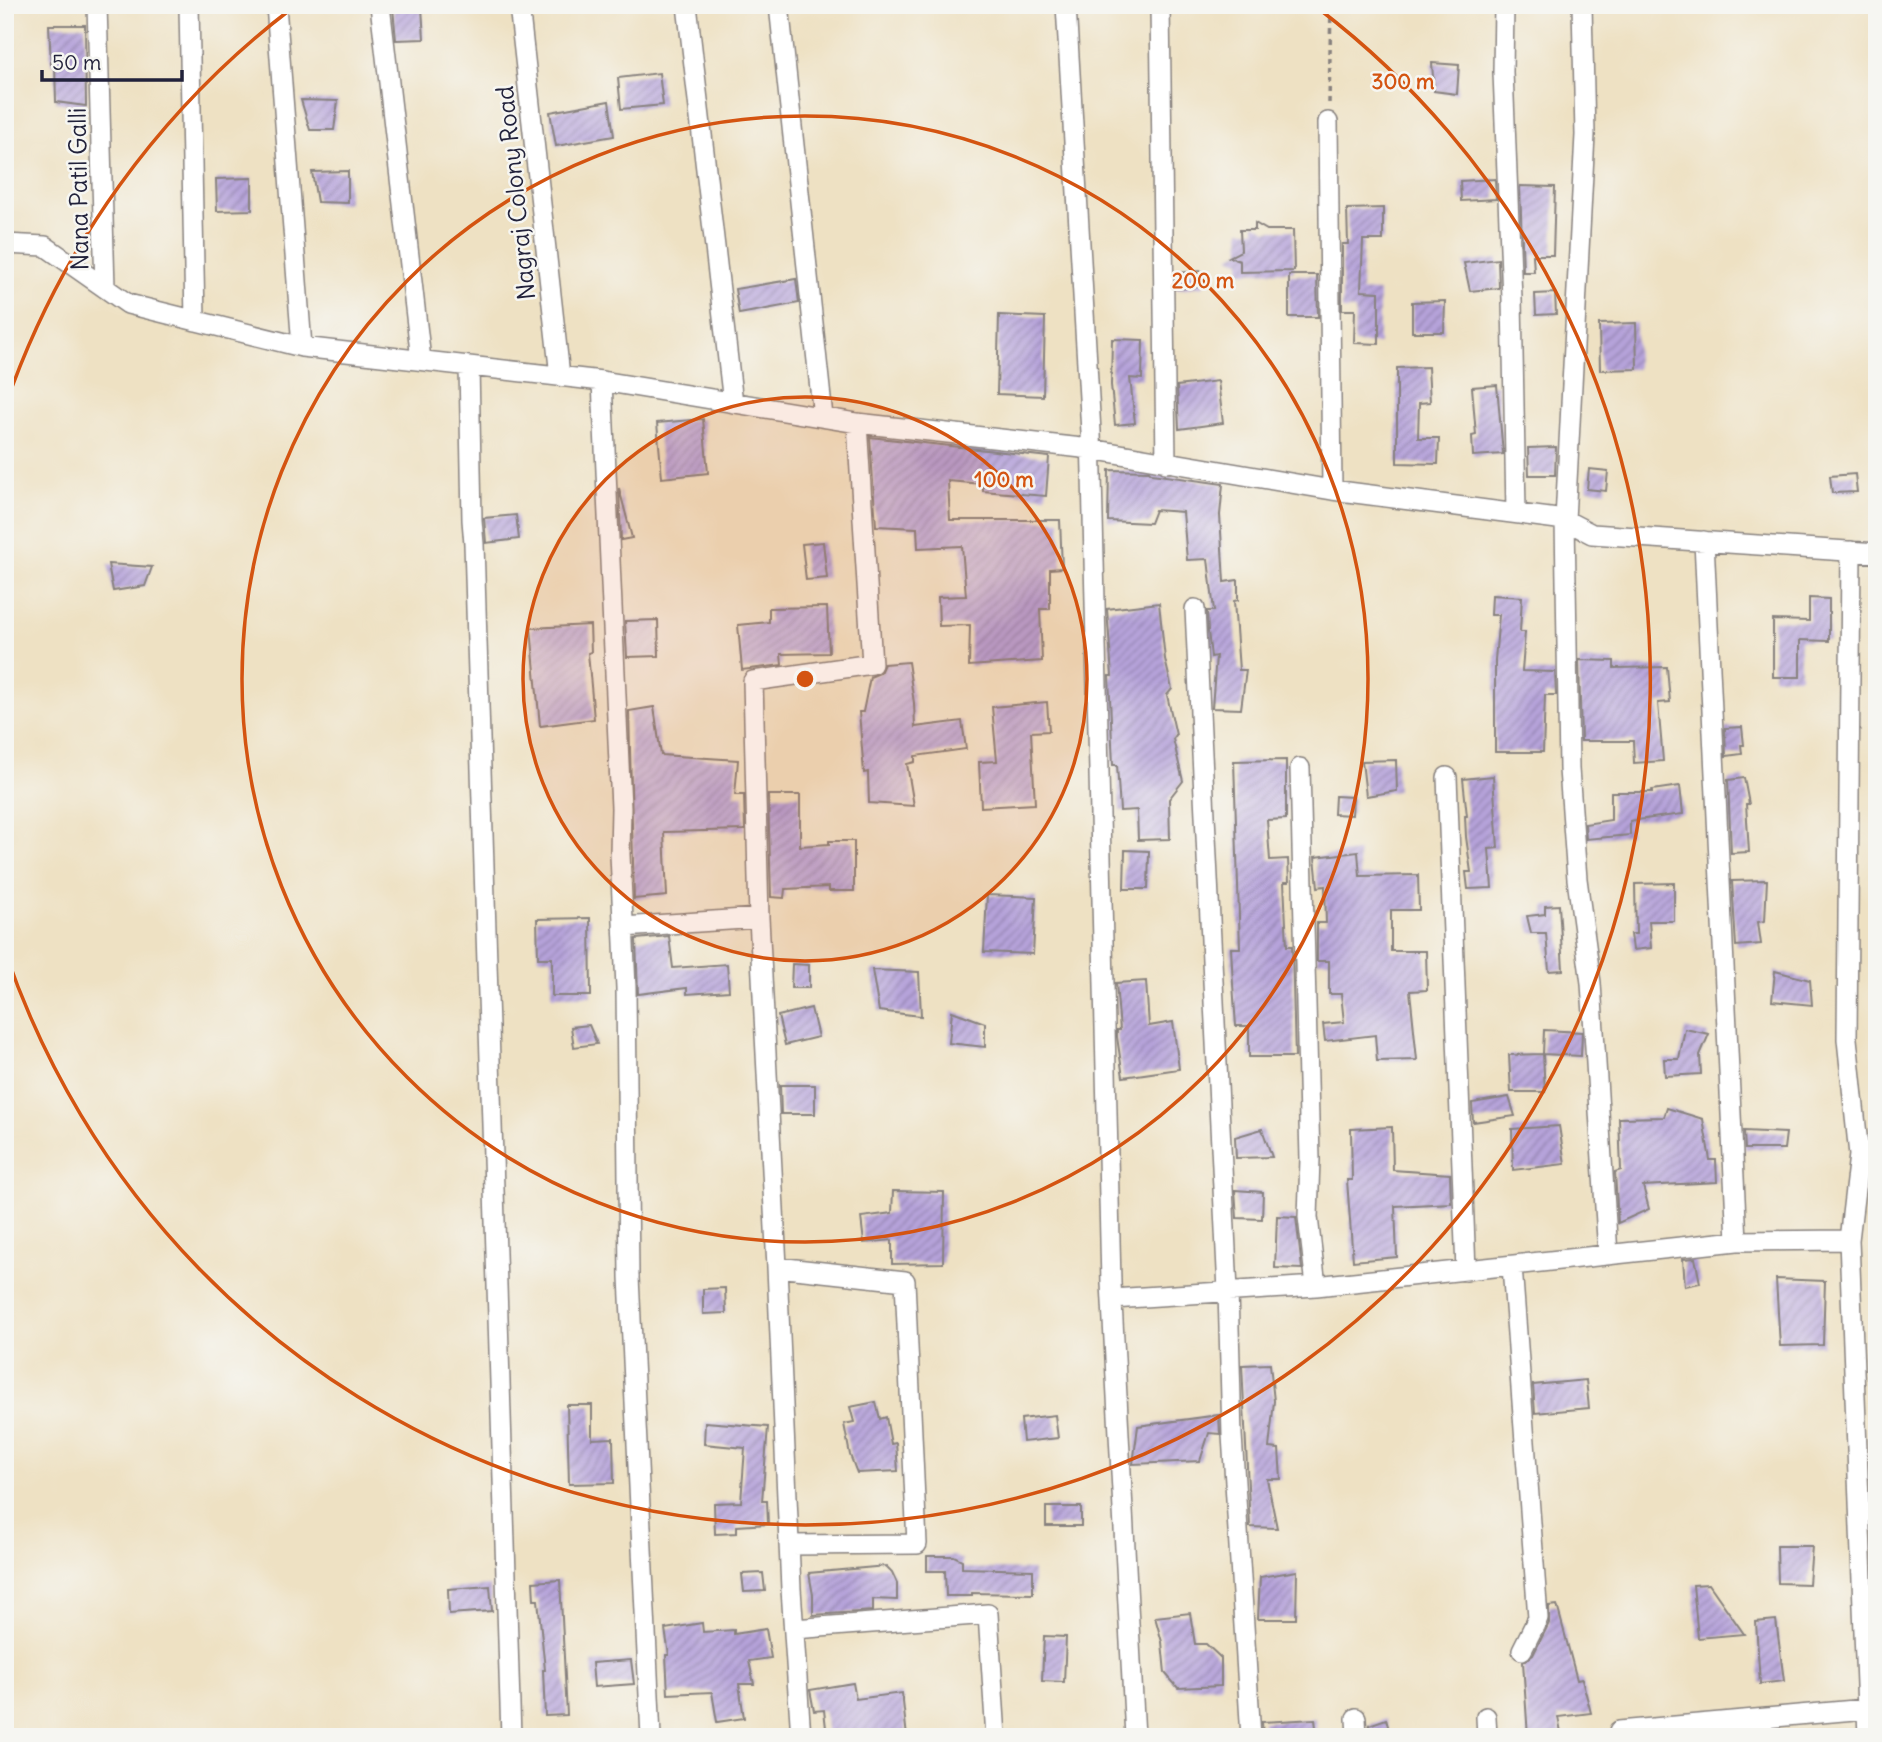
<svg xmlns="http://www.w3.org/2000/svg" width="1882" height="1742" font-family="Delius,sans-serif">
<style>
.building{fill:url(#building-hatch)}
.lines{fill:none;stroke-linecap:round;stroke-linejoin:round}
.street-casing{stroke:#88827f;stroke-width:22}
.path{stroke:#88827f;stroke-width:3.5;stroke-dasharray:5 5;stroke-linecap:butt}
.street{stroke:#fff;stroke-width:19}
.ring{fill:none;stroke:#d45411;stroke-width:3.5}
.labels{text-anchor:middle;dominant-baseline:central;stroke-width:5;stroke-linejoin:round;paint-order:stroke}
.street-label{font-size:24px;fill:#22223b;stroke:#f6f6f2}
.centre{fill:#d45411;stroke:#f6f6f2;stroke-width:3.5}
.ring-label{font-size:21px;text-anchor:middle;font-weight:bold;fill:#d45411;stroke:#f6f6f2;stroke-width:5;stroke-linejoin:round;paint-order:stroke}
</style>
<defs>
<pattern id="building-hatch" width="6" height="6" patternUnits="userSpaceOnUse" patternTransform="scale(1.75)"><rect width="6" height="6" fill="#b6a3da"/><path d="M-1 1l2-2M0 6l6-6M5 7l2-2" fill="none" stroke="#9484b2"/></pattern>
</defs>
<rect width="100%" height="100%" fill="#f6f6f2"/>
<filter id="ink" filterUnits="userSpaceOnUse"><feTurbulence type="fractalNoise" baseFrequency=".0143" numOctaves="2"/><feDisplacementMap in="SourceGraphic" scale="14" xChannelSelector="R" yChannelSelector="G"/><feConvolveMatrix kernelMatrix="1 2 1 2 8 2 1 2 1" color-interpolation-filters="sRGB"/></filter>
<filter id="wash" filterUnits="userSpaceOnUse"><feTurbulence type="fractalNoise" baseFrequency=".00686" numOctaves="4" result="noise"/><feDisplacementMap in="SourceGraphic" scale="28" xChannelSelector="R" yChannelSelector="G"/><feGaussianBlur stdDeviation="1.57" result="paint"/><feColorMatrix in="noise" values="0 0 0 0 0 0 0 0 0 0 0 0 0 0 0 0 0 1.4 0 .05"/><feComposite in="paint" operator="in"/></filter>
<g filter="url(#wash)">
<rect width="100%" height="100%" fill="#eee1c3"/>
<g id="blocks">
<path class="building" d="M393,8H422L424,39L396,40Z
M49,25H85L86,106L56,102L55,64H51Z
M1432,63L1459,65L1457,94L1434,91Z
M659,73L663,105L621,109L618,78Z
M301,100L338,101L334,130H310Z
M609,101L614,136L556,146L550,112Z
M348,171V203L317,202L312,172Z
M252,178V210L217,211L216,179Z
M1495,179L1496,199L1461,201L1460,181Z
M1520,186L1555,187L1553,255H1533L1534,272H1523Z
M1383,208V240H1363L1361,291L1379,292V344L1354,343L1355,310H1342V244H1348L1347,209Z
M1255,223L1267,230H1293L1294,271L1240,272V261L1229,257L1241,251L1240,230H1255Z
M1498,259L1499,288L1470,291L1464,263Z
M1202,271L1204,286L1176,289V273Z
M1289,275H1317L1318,317H1289Z
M796,279L799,303L739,314L735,289Z
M1555,293L1556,314L1536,315L1535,294Z
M1445,301L1444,332H1412V302Z
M999,315L1045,317L1043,396L997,394Z
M1636,323L1637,369L1600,370L1599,324Z
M1112,339L1143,340L1142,379L1130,378L1135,423L1115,425L1111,385Z
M1428,367L1430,402L1419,403L1418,438H1439L1438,464L1397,463V368Z
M1218,381L1223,423L1179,429L1177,386Z
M1497,385L1503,454L1473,456L1472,436L1476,435L1472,387Z
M703,419L708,473L662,478L657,423Z
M870,437L1049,457L1046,496L983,491V484L948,481L950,520H1060L1062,568L1050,569V609H1040L1042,661L969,666L970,625L939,626L938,597L966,596L962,546L918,548L917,528L876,526Z
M1556,447L1555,475H1529L1528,448Z
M1589,469L1608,471L1606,491L1587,489Z
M1109,470L1149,471L1152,474L1223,484L1220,515L1224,582L1238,580V600L1234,601L1239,670H1246L1241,709L1212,708L1216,656L1211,657L1208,631L1207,611H1214L1208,559L1187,560L1183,512L1155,510L1150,523L1108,521Z
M1855,474L1857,492L1832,493L1830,476Z
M619,488L632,538L621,540Z
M516,515L519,539L486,543L484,518Z
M823,542L827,578L806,580L802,544Z
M108,564L152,567L145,586L113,591Z
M1492,595L1522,597L1520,632H1525L1522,671L1555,672L1556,695H1545L1543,752H1495V660L1499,615H1491Z
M1809,598L1829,599V641L1800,640V677H1773V620L1809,621Z
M1159,603L1165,659L1172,689L1167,695L1176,735L1173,739L1183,781L1169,799L1170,839L1138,840L1137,810L1120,811L1117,765H1113L1109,676H1112L1107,609Z
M827,607L829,653L781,654L782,665L742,670L738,625L769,622V608Z
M658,620L659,656L627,657L625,621Z
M590,625L591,652L588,653L594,719L540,726L531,628Z
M1579,660L1614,661V668L1667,667L1670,702L1658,703L1663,761L1634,763L1633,741H1581Z
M908,662L914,703L915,727L962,721L966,749L915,756V762L907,764L914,806L869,803L868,772L864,773L859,712H863L870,677L880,673L884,664Z
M1047,702L1049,731L1031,732L1035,804L981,807L979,762L997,761L992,707Z
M654,707L661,755L738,760L735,795H744L745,830L664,832L667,896L634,899L629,711Z
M1742,727L1744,745H1741L1742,754L1726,756L1725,728Z
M1286,760V819L1267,820L1270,860L1288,859L1289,882H1284L1287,946H1292L1295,1057H1249V1026H1236L1233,984L1231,948H1240L1234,761Z
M1396,760L1397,791L1366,796L1362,761Z
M1493,776L1498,848L1489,849L1492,888L1468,889L1466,872H1471L1466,837L1465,816H1467L1463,779Z
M1744,778L1749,804H1746L1749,852L1731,853L1728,780Z
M1680,786L1683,814L1630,821V835L1586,839L1585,824L1611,820V792H1652V790Z
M768,795H800V846L829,844V841H854V891H829V887L785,889L784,898L771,897Z
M1335,796L1353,797L1352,815L1334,814Z
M1125,850L1149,851L1148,889H1124Z
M1358,852L1360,876L1418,875L1419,910H1391V951H1426L1427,990L1410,991L1417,1060L1377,1061L1375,1035L1325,1041L1323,1024L1344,1022L1341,994H1329V961H1317V923H1326L1325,886L1318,887L1315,857Z
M1767,880L1765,921L1758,922L1761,944L1736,946L1732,881Z
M1674,883V921H1649L1651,948L1633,950L1631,934H1636L1635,884Z
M987,895L1036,897L1033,954L984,952Z
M1559,905L1563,970L1549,971L1546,933H1531L1527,916L1545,914V906Z
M590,918L591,996H552V958H538L537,919Z
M669,936L673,968L727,964L729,991L687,994V988L638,994L636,939Z
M792,964L809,965V988H791Z
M872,970L919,972L921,1016L879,1011Z
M1775,971L1810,980L1812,1005L1772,1001Z
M1146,981L1149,1026L1173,1022L1179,1069L1123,1077L1117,1037V1030H1120L1116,983Z
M811,1008L818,1037L785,1045L778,1016Z
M952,1011L985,1023V1047L949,1043Z
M589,1025L597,1044L574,1047L571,1027Z
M1685,1029L1709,1034L1700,1055L1701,1074L1665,1076L1664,1059H1679Z
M1544,1030L1582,1032L1581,1056L1543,1054Z
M1543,1054L1545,1092H1511L1509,1055Z
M780,1085H815V1114H781Z
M1509,1097L1515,1116L1473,1122L1472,1103Z
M1667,1108L1703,1119L1710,1160H1716L1717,1182L1643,1186L1649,1209L1618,1223L1615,1172L1621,1170L1619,1118L1664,1117Z
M1559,1126L1565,1164L1513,1170L1512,1129Z
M1392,1127L1393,1170L1450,1174L1451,1203L1395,1206L1397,1257L1353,1261L1347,1180H1352L1351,1129Z
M1262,1129L1272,1157L1236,1158L1235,1137Z
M1744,1131L1786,1133L1784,1149H1745Z
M1235,1190L1263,1192L1262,1219L1237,1218Z
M893,1191L944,1192L943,1263L892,1264V1240L864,1243L861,1217L892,1213Z
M1277,1216L1296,1217L1302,1269L1275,1268Z
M1695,1258L1700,1283L1685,1286L1683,1259Z
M1776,1279L1825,1281L1823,1345L1780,1346Z
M725,1288L726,1313L703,1314V1289Z
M1270,1364L1274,1401L1269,1448L1279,1449L1281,1479H1267L1277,1528L1250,1527L1242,1365Z
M1586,1380L1589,1408L1535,1413L1533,1385Z
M876,1402L880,1419L886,1417L891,1444L896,1443L898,1471L857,1473L850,1455L844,1424L854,1422L850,1407Z
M567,1405H592V1439L613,1438L614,1483L569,1484Z
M1055,1415L1058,1438L1023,1442L1021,1419Z
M1219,1415L1220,1434L1209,1433L1200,1461L1133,1464L1138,1426Z
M705,1422L768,1427L762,1501H767L768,1524L737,1526V1533L715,1534L714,1503L741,1502L745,1448L704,1444Z
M1046,1507H1081V1526H1046Z
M1777,1546H1812L1809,1584L1778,1583Z
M927,1556H954L962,1560V1568L1033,1570V1594L972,1593V1596H946L945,1571H927Z
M886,1566L892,1572L897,1583V1600L873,1599V1611L813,1615V1595L809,1573Z
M1297,1571L1296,1619H1258L1260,1577Z
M763,1573L765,1591L744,1592L742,1574Z
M560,1580L567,1715L545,1716L543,1670H545L538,1600H534L533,1582Z
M1709,1584L1744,1634L1698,1638L1693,1585Z
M490,1586L492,1611L449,1614L448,1589Z
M1557,1605L1577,1680L1582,1679L1591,1713L1558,1717L1562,1737H1528L1523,1662L1533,1655L1549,1623V1606Z
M1190,1613L1195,1644H1206L1221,1658V1686L1178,1688L1165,1673L1162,1642L1155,1617Z
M1776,1620L1784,1681L1760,1684L1756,1622Z
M702,1623L703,1632L734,1630V1634L766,1629L771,1658L749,1661L754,1684H739L744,1718L717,1722L712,1692L668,1694L666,1655H669L665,1629Z
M1044,1636L1066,1637L1064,1682L1042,1681Z
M631,1660L634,1684L594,1687L592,1663Z
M853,1683L856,1699L902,1693L907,1737H827L824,1710L814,1711L810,1690Z
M1315,1719L1317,1737H1263L1262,1722Z
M1386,1719L1391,1737H1369V1725Z"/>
</g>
</g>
<g filter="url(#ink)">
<use href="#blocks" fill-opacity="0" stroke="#88827f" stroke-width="2"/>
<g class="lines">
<g class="street-casing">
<path id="street" d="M97,5L105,288
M189,5L195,321
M276,5L302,347
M380,5L421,360
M519,5L560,376
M687,5L733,403
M779,5L823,417
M1066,5L1091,432L1111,1283L1135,1737
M1160,5L1166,463
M1504,5L1503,72L1512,299L1516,512
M1582,5L1585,135L1565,520L1569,769L1577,879L1591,983L1608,1255
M1328,122L1332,490
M5,244L45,246L128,304L302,347L602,381L857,423L1091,449L1332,490L1565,520L1592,534L1877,553
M469,366L472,520L474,544L511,1737
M602,381L621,808L620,854L626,988L629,1277L651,1737
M1704,541L1737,1241
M1195,609L1228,1291L1232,1435L1251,1737
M1300,768L1310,1159L1308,1217L1316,1286
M1447,777L1466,1271
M623,927L759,918
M1849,1240L1859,1155L1847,1039L1851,551
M1512,1266L1538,1618L1522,1650
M777,1267L905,1281L917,1544L789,1545
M1112,1299L1316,1286L1737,1241L1849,1240L1868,1737
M794,1629L988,1614L996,1737
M1486,1717L1487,1737
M1356,1718L1357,1737
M801,1737L791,1589L777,1267L759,918L753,681L872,664L857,423
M1619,1737V1731L1866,1709"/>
</g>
<path class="path" d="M1329,103L1331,5"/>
<use href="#street" class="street"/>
</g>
</g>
<circle cx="805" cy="679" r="282" fill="#d45411" fill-opacity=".12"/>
<g class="ring">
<circle cx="805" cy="679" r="282"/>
<circle cx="805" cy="679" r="563"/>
<path d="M6 404A845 845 0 0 1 291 9M1319 9A845 845 0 1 1 6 954"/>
</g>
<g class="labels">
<g class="street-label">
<text transform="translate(78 189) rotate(-91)">Nana Patil Galli</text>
<text transform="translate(515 193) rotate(-96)">Nagraj Colony Road</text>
</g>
</g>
<circle cx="805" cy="679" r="10" class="centre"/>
<g class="ring-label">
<text x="1403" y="89">300 m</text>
<text x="1203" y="288">200 m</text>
<text x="1004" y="487">100 m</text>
</g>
<rect width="1882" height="1742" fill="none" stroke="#f6f6f2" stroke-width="28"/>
<path d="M42 70v10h140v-10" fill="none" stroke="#22223b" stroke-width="3.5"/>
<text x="52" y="70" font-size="21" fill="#22223b" stroke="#f6f6f2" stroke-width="5" paint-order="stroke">50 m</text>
</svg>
